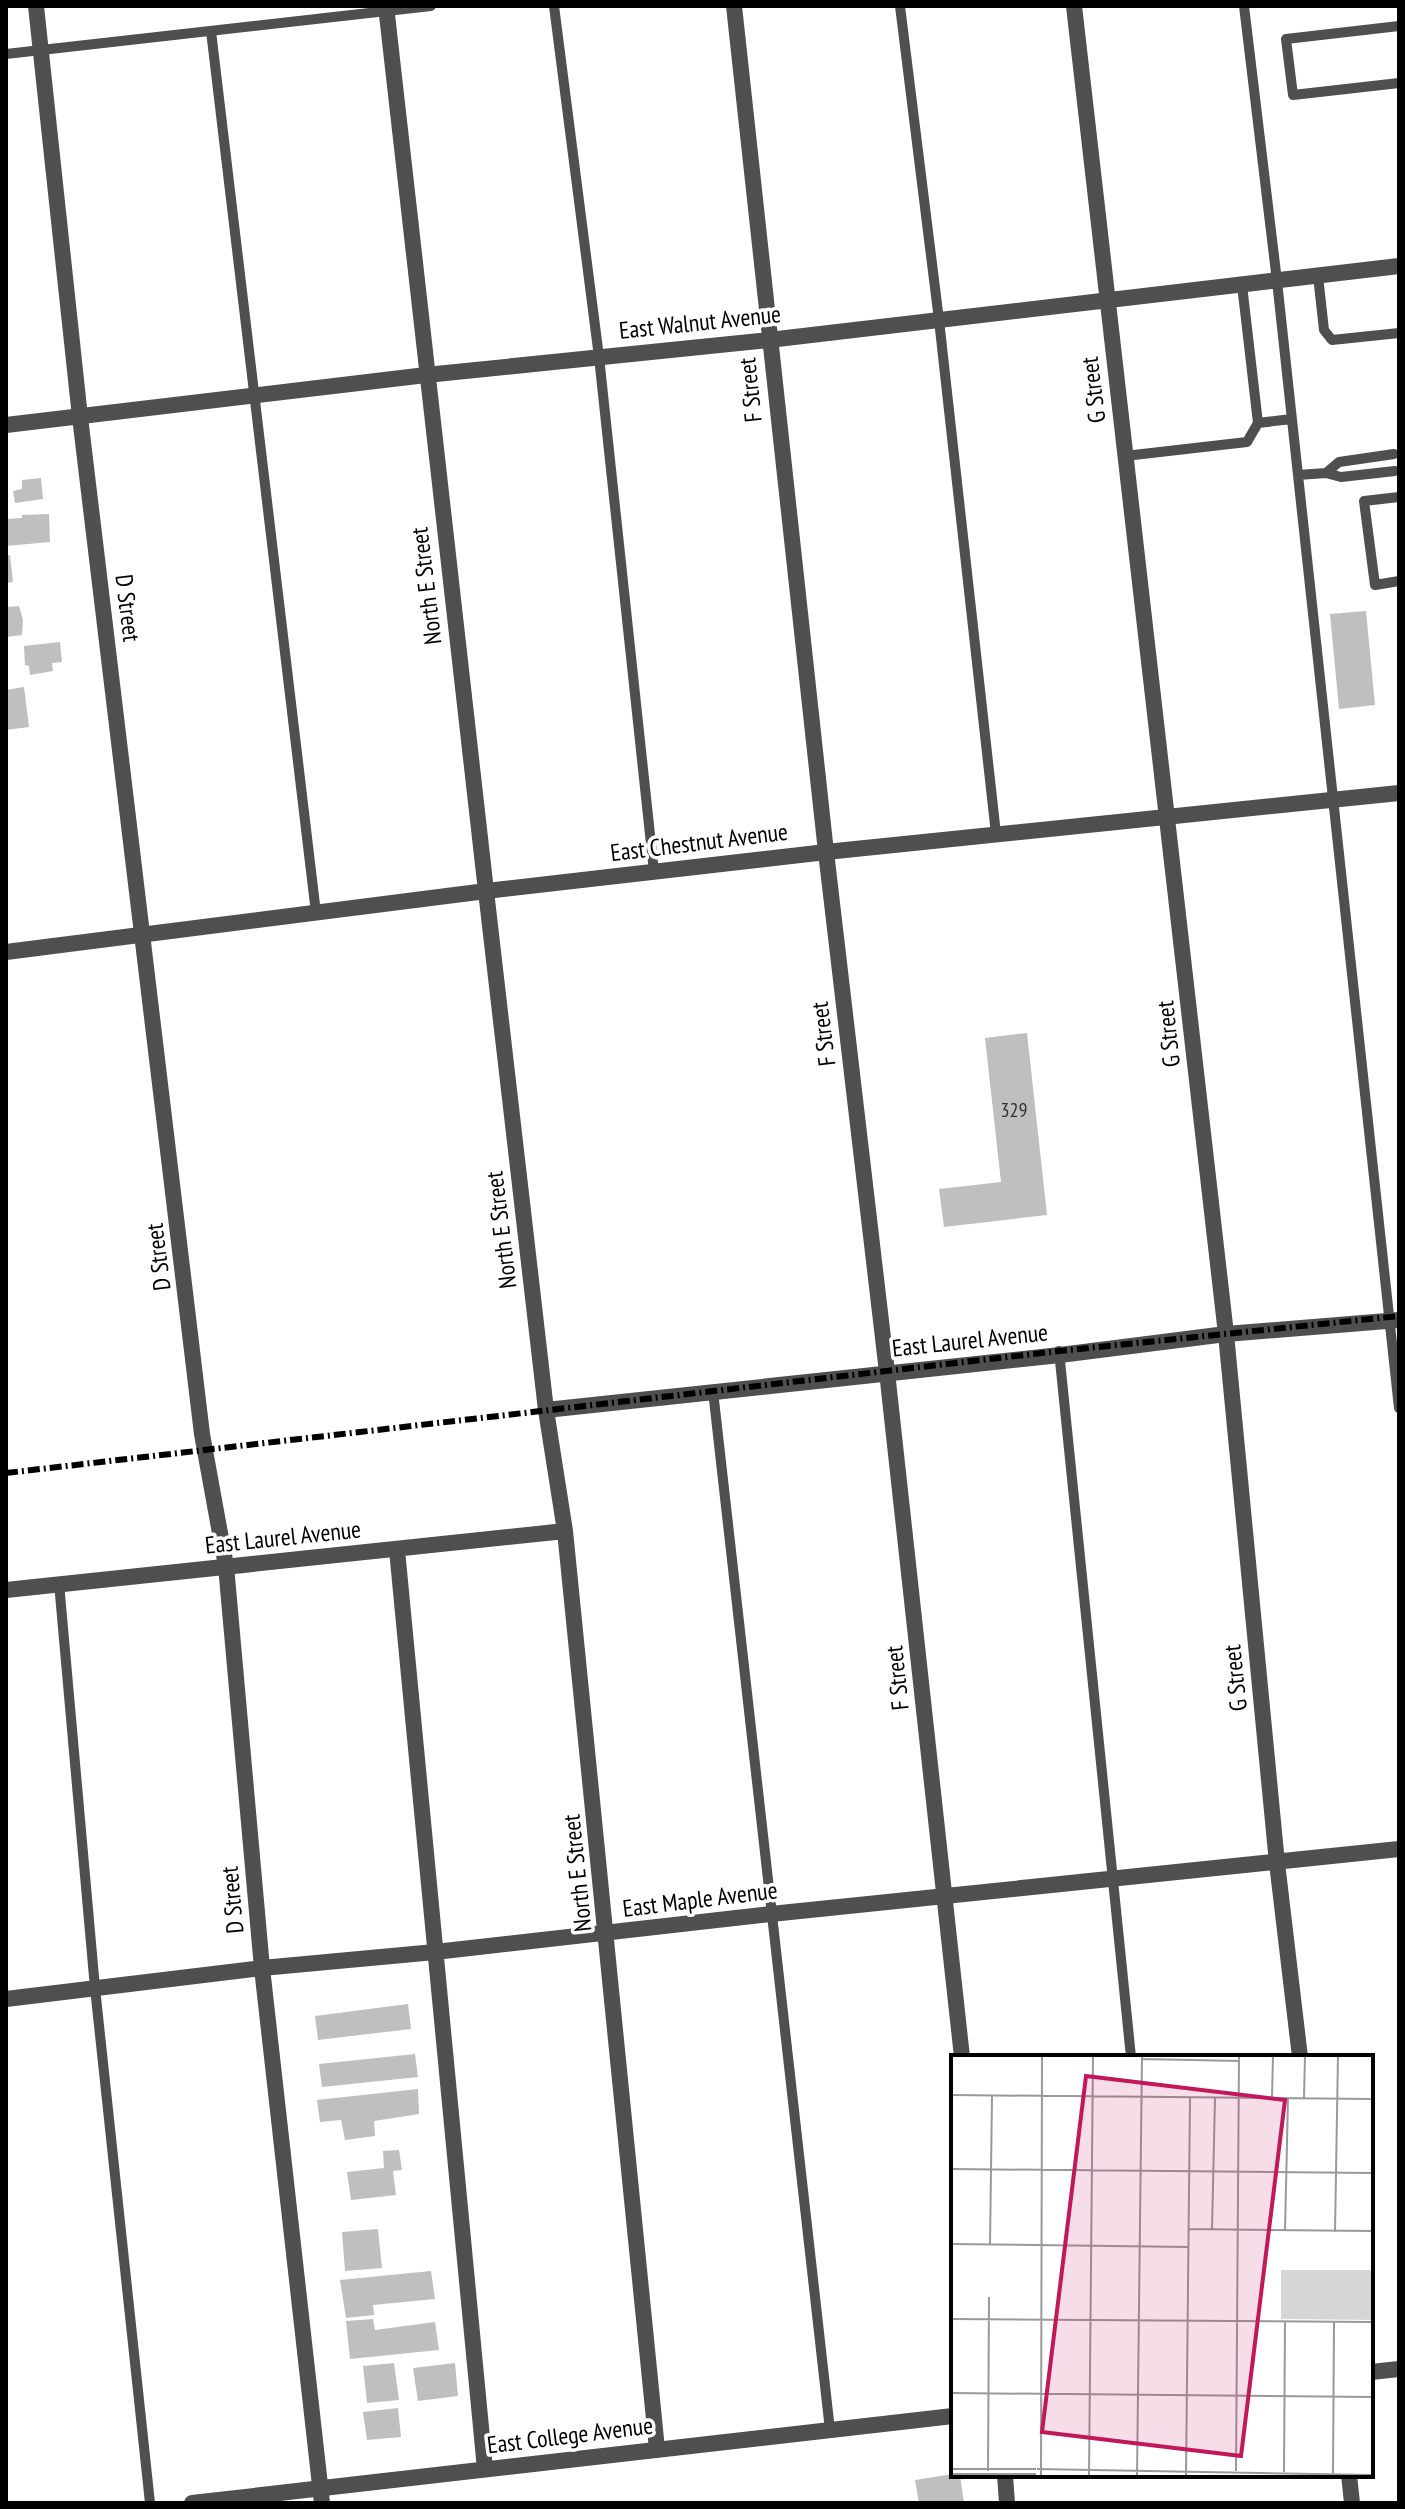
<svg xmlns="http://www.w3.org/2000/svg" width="1405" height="2509" font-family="'PT Sans Narrow',sans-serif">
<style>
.building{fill:#bfbfbf}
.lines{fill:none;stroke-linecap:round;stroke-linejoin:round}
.service{stroke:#4f4f4f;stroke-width:10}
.minor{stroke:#4f4f4f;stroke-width:16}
.tertiary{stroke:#4f4f4f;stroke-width:16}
.rail{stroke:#000;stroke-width:6;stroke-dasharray:12 4 2 4;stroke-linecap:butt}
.labels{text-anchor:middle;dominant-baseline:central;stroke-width:7;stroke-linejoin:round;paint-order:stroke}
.number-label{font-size:20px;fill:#303030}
.street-label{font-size:24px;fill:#000;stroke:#fff}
.inset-road{fill:none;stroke:#999;stroke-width:2}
.view{fill:#c2185b;fill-opacity:0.15;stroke:#c2185b;stroke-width:4}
.inset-edge{fill:none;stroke:#000;stroke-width:4}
</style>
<rect width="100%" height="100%" fill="#fff"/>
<path class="building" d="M41,478L43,499L15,503L13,491L22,489V480Z
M49,514L50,542L6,546V519L22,518V515Z
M10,555L13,582L6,583V556Z
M19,606L23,620L22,635L6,637V607Z
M1366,611L1375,705L1339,709L1330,614Z
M60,642L62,662L52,663L53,671L30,675L29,666L25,665L24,646Z
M24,687L29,727L6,730V690Z
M1027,1033L1047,1215L944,1227L939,1189L1001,1182L985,1038Z
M408,2004L411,2029L318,2040L315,2016Z
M415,2054L418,2077L322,2087L319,2064Z
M418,2089L419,2114L374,2121L375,2136L345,2140L341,2120L320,2122L317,2100Z
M399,2150L402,2170L393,2171L396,2195L351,2200L347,2172L384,2168L383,2151Z
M378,2229L382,2268L345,2271L342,2232Z
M431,2271L435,2299L373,2305L374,2315L346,2318L340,2280Z
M373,2319L375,2330L435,2322L439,2350L350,2359L346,2321Z
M394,2363L399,2400L367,2403L363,2366Z
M455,2363L458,2396L418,2401L413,2368Z
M398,2408L401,2437L367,2440L363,2412Z
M953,2474L960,2475L964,2503H919L915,2480Z"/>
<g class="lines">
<path class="service" d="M554,6L599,357L654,872
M900,6L939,320L996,834
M1244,6L1277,281L1399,1408
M1399,26L1286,39L1293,95L1399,83
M211,31L316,913
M6,54L431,6
M1318,276L1324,330L1332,340L1399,333
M1242,285L1258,423L1292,419
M1125,456L1247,442L1258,423
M1326,473L1339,462L1394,454
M1298,475L1326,473L1341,477L1395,471
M1399,497L1364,501L1375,585L1399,581
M1059,1351L1131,2057
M713,1391L830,2430
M59,1583L95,1988L150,2503"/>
<path class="minor" d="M36,6L80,417L202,1434L226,1566L262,1968L322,2503
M386,6L486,891
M734,6L826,852
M1074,6L1226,1334L1277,1863L1300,2057
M6,425L426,375L769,340L1399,266
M6,952L486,891L826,852L1399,793
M887,1372L962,2057
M546,1410L565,1531L657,2449
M397,1550L485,2469
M6,1590L565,1531
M6,1999L262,1968L435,1952L771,1914L1399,1849
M1005,2475L1007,2503
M1349,2475L1352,2503"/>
<path class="tertiary" d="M826,852L887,1372
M486,891L546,1410L1060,1355L1226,1334L1399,1320
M1371,2372L1399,2369
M192,2503L953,2416"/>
<path class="rail" d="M6,1473L1059,1351L1399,1316"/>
</g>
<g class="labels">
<g class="number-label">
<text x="1014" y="1110">329</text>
</g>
<g class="street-label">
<text transform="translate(700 322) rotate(-6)">East Walnut Avenue</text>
<text transform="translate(750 390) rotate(-96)">F Street</text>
<text transform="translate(1093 390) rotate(-97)">G Street</text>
<text transform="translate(426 586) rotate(-97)">North E Street</text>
<text transform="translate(128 608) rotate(83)">D Street</text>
<text transform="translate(699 842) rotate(-7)">East Chestnut Avenue</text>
<text transform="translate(823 1034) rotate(-97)">F Street</text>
<text transform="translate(1168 1034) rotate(-96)">G Street</text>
<text transform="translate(501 1230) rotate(-97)">North E Street</text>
<text transform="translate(158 1257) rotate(-97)">D Street</text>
<text transform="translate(970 1340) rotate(-6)">East Laurel Avenue</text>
<text transform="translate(283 1537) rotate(-6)">East Laurel Avenue</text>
<text transform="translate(897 1678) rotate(-96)">F Street</text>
<text transform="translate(1235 1678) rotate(-96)">G Street</text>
<text transform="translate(577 1873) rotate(-96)">North E Street</text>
<text transform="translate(700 1899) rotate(-7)">East Maple Avenue</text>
<text transform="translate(232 1900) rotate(-95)">D Street</text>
<text transform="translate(570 2435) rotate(-7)">East College Avenue</text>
</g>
</g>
<g transform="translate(951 2055)">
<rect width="422" height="422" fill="#fff"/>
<path d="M330,215H422V265L330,264Z" fill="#d6d6d6"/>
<path class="inset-road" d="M191,4L288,6M0,40L422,44M321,43L322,1M353,43L354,1M0,114L422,118M237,174L422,176M261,175L264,43M334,176L337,43M384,177L387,1M0,189L237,192M39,190L41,41M0,264L422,267M0,338L422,342M0,414H85M86,414L422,420M37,416L38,242M285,416L288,1M333,417L334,266M382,418L383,267M0,419H85M90,420L91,1M138,421L142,1M186,421L191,1M235,421L239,43"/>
<path class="view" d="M135,21L334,45L290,401L91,377Z"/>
<rect width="422" height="422" class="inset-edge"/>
</g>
<rect width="1405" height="2509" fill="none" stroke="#000000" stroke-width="16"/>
</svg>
